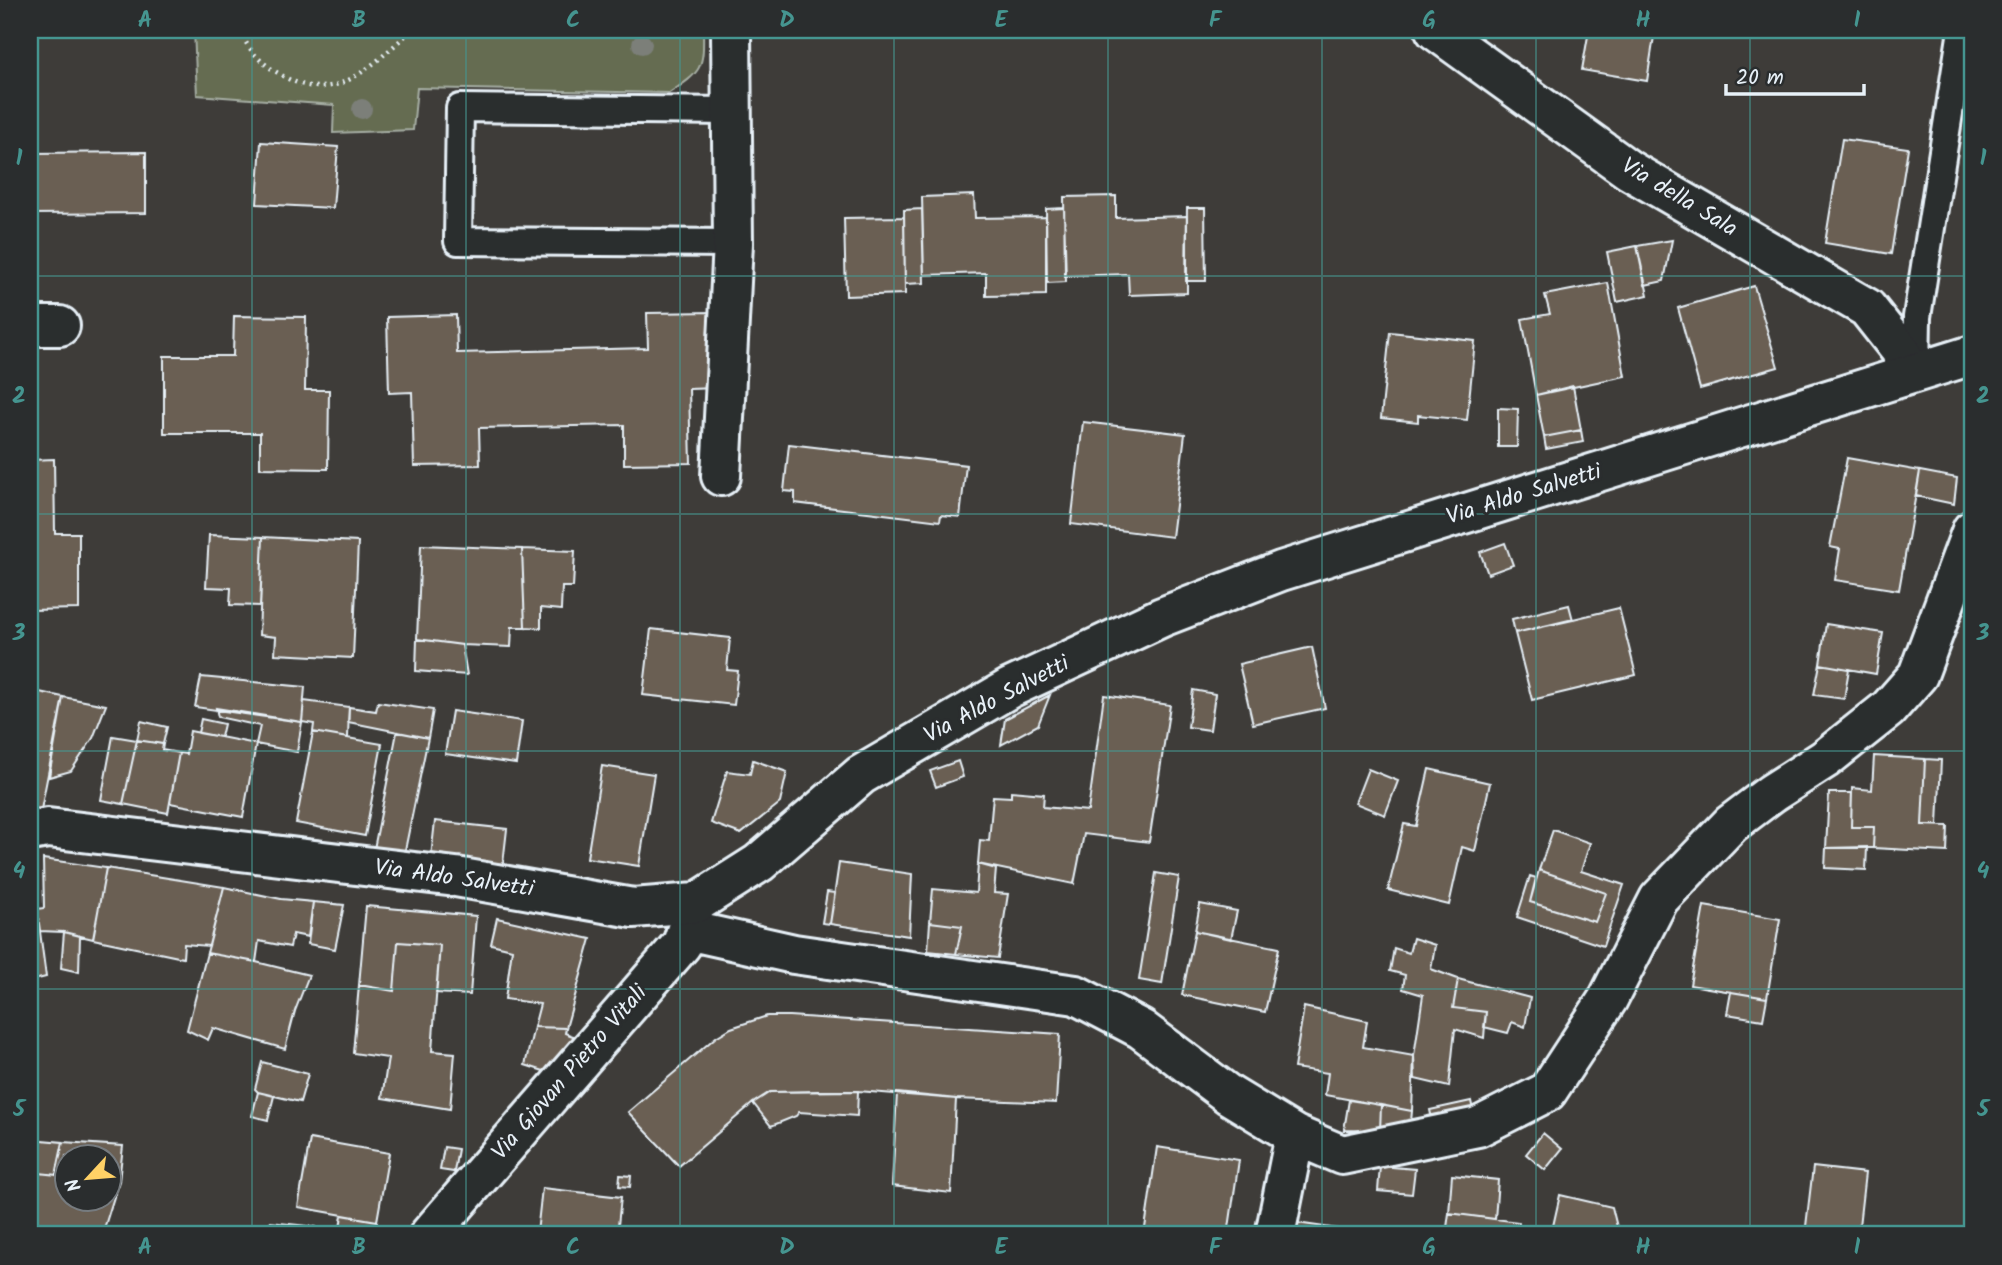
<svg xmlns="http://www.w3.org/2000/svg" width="2002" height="1265" font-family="Kalam,sans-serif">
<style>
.green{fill:#656c51;stroke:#a6aea4;stroke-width:2}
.building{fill:#6b5f52;stroke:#e8f1f8;stroke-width:2}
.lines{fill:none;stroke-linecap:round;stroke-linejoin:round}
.service-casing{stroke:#e8f1f8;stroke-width:32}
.minor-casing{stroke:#e8f1f8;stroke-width:44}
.tertiary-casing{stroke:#e8f1f8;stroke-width:44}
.path{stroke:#e8f1f8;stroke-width:4.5;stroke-dasharray:2 5;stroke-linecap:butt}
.service{stroke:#2a2d2e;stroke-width:26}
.minor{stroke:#2a2d2e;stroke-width:38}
.tertiary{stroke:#2a2d2e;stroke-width:38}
.tree{fill:#7b7f79}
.grid{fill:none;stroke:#459590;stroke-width:2;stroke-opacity:0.55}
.labels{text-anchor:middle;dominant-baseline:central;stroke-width:6;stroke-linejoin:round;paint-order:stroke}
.street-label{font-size:23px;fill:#e8f1f8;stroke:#2a2d2e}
.neatline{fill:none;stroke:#459590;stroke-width:2.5}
.grid-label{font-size:23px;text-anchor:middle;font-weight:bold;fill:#459590}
</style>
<rect width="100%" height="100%" fill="#3e3c39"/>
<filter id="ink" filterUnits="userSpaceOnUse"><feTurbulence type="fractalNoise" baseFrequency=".0143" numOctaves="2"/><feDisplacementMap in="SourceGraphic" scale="14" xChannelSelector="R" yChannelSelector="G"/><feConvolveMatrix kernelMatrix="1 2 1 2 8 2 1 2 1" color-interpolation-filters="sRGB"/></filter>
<g filter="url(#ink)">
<path class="green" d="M194,30H703C704,68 702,72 669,93L417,88L413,130L333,133L334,105L197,95Z"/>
<path class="building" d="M1589,30H1655L1647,81L1582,70Z
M1842,139L1908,148L1891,254L1825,243Z
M261,142L338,147L333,208L257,204Z
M146,152V213L30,214V153Z
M974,195L975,218L1046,217V295L986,296V273L924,275L922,197Z
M1116,196V218L1187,216V293L1129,295L1128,274L1065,276L1064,197Z
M1064,208L1066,282L1047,283L1046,209Z
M1187,208H1205L1206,281H1186Z
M922,209L924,283L905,284L904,210Z
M904,217L905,294L846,296L844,218Z
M1672,240L1664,281L1645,285L1637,246Z
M1637,246L1648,295L1617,302L1607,252Z
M1608,283L1625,376L1536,395L1522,319L1550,314L1545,295Z
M1754,286L1778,367L1700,389L1678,308Z
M714,312L716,388L689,389L691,463L624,464V425L479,428L480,465L414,466L412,392L389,393L387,317L456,315L457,353L648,348L647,313Z
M234,316L306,317L305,390H329L328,469L260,468V433H164V356H233Z
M1390,332L1475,341L1467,420L1418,415V422L1381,418Z
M1573,386L1581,430L1544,437L1536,395Z
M1498,408L1518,409L1517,447H1498Z
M1083,422L1185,434L1172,537L1071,524Z
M1581,430L1583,442L1546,449L1544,437Z
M789,444L966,465L960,517L941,515L940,521L795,503V492L784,491Z
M1847,458L1920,471L1899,590L1835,580L1840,549L1830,547Z
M54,459L55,533H79V609L30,610V460Z
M1920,471L1957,478L1954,504L1916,496Z
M209,535L263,537L260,606L230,605L231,588L206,587Z
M263,537L358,542L353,658L275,654L276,637L259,635Z
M1505,543L1513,565L1488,574L1480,552Z
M421,545L522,549L525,627H512L511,647L462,645L417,639Z
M522,549L575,551L573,587H562L561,610L541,608V628L525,627Z
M1569,605L1573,620L1515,633L1512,619Z
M1619,608L1636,675L1532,700L1515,633Z
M1826,624L1883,633L1876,674L1820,664Z
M651,629L730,638L727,670L738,671L734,705L643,695Z
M417,639L462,645L467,675L416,671Z
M1312,647L1325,708L1253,724L1239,664Z
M1820,664L1849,669L1844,699L1814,695Z
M201,677L305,687L302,722L195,707Z
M30,690L63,697L40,815L30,814Z
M1193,690L1215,694L1210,730L1188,727Z
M1050,695L1038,725L1001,745L1005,719Z
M1104,695L1170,705L1149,842L1084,834L1074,884L978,864L980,840L989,841L993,796L1011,797V791L1044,794L1043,807L1088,811Z
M63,697L106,705L93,738L71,771L49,777Z
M304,701L349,707L348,738L313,732L314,724L302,722Z
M378,702L433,710L428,738L348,722L349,707L376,711Z
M216,708L302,722L297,752L256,744L260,726L218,717Z
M452,711L522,721L516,764L445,754Z
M201,719L224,724L221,737L198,733Z
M141,721L167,727L163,744L137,740Z
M190,731L256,744L243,817L170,803L179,753L186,754Z
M313,732L382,744L365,836L296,823Z
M397,732L428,738L403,860L373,854Z
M113,736L137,740L123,804L101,800Z
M137,740L163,744L162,750L179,753L168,813L123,804Z
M1874,756L1925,759L1922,825L1948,826L1947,852L1873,848L1874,827H1851L1852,788L1872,790Z
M1925,759L1941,760L1938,825H1922Z
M753,760L787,772L780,803L741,834L711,823L727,771L750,774Z
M958,761L963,777L936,787L930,771Z
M602,766L654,774L639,866L587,858Z
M1368,769L1398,781L1385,815L1355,803Z
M1429,769L1490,783L1475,851L1462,847L1449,905L1388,890L1404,824L1416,826Z
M1829,793H1852L1851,827H1874L1873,848H1826Z
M435,821L507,829L503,864L431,857Z
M1553,830L1590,843L1581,871L1624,885L1603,946L1517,917L1530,876L1536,878L1530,902L1595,922L1606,893L1539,870Z
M1867,847L1866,870L1825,868L1826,848Z
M43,859L106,868L93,939L64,932L40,931L37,909L44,908Z
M839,863L912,874L909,936L830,924Z
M978,864L996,869L994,893L1008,894L998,958L956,954L962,926L930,922L933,889L976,893Z
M106,868L224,887L209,946L184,944L183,958L93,939Z
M1539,870L1606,893L1595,922L1530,902Z
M1156,873L1179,877L1162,984L1139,980Z
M224,887L281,899L313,902L308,937L293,934L290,947L259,941L256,962L207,953Z
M827,892L835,893L830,924L822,923Z
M313,902L344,905L335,949L308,944Z
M1200,904L1237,911L1231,939L1195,931Z
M366,906L476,916L470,995L436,993L440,945L398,942L394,991L359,985Z
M1704,906L1780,919L1767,998L1690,985Z
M37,909L46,977L30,981V911Z
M497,918L591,939L566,1028L534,1027L540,1004L505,999L512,949L491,944Z
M930,922L962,926L956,954L928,951Z
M1195,931L1279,948L1265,1012L1182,995Z
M64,932L80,936L79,972L61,968Z
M1413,938L1435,945L1431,969L1458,979L1453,1008L1486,1012L1484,1038L1455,1029L1449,1087L1415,1079L1414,1056L1423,995L1403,989L1405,975L1390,971L1394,948L1409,953Z
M398,942L440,945L432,1051L455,1053L450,1109L382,1098L388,1058L353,1053L359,985L394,991Z
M207,953L256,962L309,975L295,1011L285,1049L213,1028L208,1040L187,1030Z
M1458,979L1530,998L1525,1027L1512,1022L1508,1033L1484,1027L1486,1012L1453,1008Z
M1731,992L1767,998L1763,1020L1727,1014Z
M1304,1007L1367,1021L1363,1047L1414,1056L1412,1111L1325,1095L1328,1073L1294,1068Z
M767,1016H789L1060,1034L1056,1103L956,1099L858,1091L770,1092L753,1103L679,1166L628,1112L716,1037L731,1028Z
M534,1027L566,1028L565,1033L581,1039L550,1073L525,1065Z
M262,1062L308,1074L300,1102L258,1092L255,1089Z
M818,1091H858L857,1116L799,1112L796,1116L771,1126L753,1103L770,1092Z
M258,1092L274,1096L268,1120L252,1116Z
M897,1093L956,1099L951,1193L892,1186Z
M1349,1100L1381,1105L1380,1131L1344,1130Z
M1471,1101L1475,1120L1434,1128L1430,1110Z
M1381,1105L1412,1111L1410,1132L1380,1131Z
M1543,1133L1562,1149L1545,1170L1526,1154Z
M30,1139L63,1142L56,1175L30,1172Z
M310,1139L389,1153L377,1221L298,1207Z
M63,1142L123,1146L119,1181L108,1180V1156H66V1176L56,1175Z
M444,1147L458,1149L454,1172L440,1170Z
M1157,1147L1239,1160L1228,1235H1144Z
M1380,1166L1415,1169L1412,1194L1378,1191Z
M1813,1167L1865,1173L1858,1235H1805Z
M30,1172L66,1176V1198H108V1180L119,1181L102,1235H70L71,1232L30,1230Z
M620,1175L631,1176L630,1187L619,1186Z
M1452,1175L1498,1180L1495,1219L1449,1213Z
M542,1188L621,1197L617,1235H518L519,1231L537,1233Z
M1560,1195L1612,1207L1619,1235H1551Z
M1449,1213L1519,1222L1518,1235H1446Z
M342,1215L377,1221L376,1235H339Z
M270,1222L316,1227L315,1235H269Z
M1290,1222L1379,1235H1289Z"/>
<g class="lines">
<g class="service-casing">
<path id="service" d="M731,111L460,108L458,241L733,243
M1916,371L1917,317L1962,30"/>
</g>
<g class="minor-casing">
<path id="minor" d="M1435,30L1629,170L1867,308L1901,351L1907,374
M30,326H60
M721,476L733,243L731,30
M687,930L794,954L1076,995L1141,1029L1229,1095L1295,1135L1342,1155L1478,1127L1547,1092L1608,999L1659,899L1731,824L1772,793L1825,759L1888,709L1918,675L1972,530
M429,1235L682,944L695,905
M1275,1235L1295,1135"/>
</g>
<g class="tertiary-casing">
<path id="tertiary" d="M30,831L48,828L456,877L633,908L696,903L759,863L861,775L1010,688L1162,617L1281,571L1972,355"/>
</g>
<path class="path" d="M240,30C247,49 261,63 278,73C335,110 370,66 412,30"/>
<use href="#service" class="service"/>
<use href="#minor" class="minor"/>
<use href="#tertiary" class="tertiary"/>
</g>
<g class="tree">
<circle cx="642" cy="44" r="10"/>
<circle cx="362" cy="109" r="10"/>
</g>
</g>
<path class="grid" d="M252,30V1235M466,30V1235M680,30V1235M894,30V1235M1108,30V1235M1322,30V1235M1536,30V1235M1750,30V1235M30,276H1972M30,514H1972M30,751H1972M30,989H1972"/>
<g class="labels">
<g class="street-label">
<text transform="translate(1679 198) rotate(31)">Via della Sala</text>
<text transform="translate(1524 495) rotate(-17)">Via Aldo Salvetti</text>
<text transform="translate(997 700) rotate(-28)">Via Aldo Salvetti</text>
<text transform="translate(454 879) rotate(8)">Via Aldo Salvetti</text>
<text transform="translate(570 1073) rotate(-49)">Via Giovan Pietro Vitali</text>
</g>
</g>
<rect width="2002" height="1265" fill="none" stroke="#2a2d2e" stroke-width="77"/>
<g transform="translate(88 1178) rotate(244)"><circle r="33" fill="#2a2d2e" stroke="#767b7f" stroke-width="2"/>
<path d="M0-5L12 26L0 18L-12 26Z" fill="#ffd166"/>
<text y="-10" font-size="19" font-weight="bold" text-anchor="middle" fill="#e8f1f8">N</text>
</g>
<path d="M1726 84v10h138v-10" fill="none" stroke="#e8f1f8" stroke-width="3.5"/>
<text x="1736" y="84" font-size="21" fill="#e8f1f8" stroke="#2a2d2e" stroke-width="5" paint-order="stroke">20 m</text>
<rect x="38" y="38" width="1926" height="1188" class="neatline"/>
<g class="grid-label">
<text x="145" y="27">A</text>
<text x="359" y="27">B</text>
<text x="573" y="27">C</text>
<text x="787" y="27">D</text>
<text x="1001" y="27">E</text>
<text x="1215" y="27">F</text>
<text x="1429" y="27">G</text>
<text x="1643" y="27">H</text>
<text x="1857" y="27">I</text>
<text x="19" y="165">1</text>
<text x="1983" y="165">1</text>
<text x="19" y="403">2</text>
<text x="1983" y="403">2</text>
<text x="19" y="640">3</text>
<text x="1983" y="640">3</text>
<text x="19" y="878">4</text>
<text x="1983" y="878">4</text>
<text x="19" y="1116">5</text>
<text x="1983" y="1116">5</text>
<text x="145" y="1254">A</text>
<text x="359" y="1254">B</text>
<text x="573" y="1254">C</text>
<text x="787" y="1254">D</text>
<text x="1001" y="1254">E</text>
<text x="1215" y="1254">F</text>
<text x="1429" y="1254">G</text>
<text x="1643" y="1254">H</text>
<text x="1857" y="1254">I</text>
</g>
</svg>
